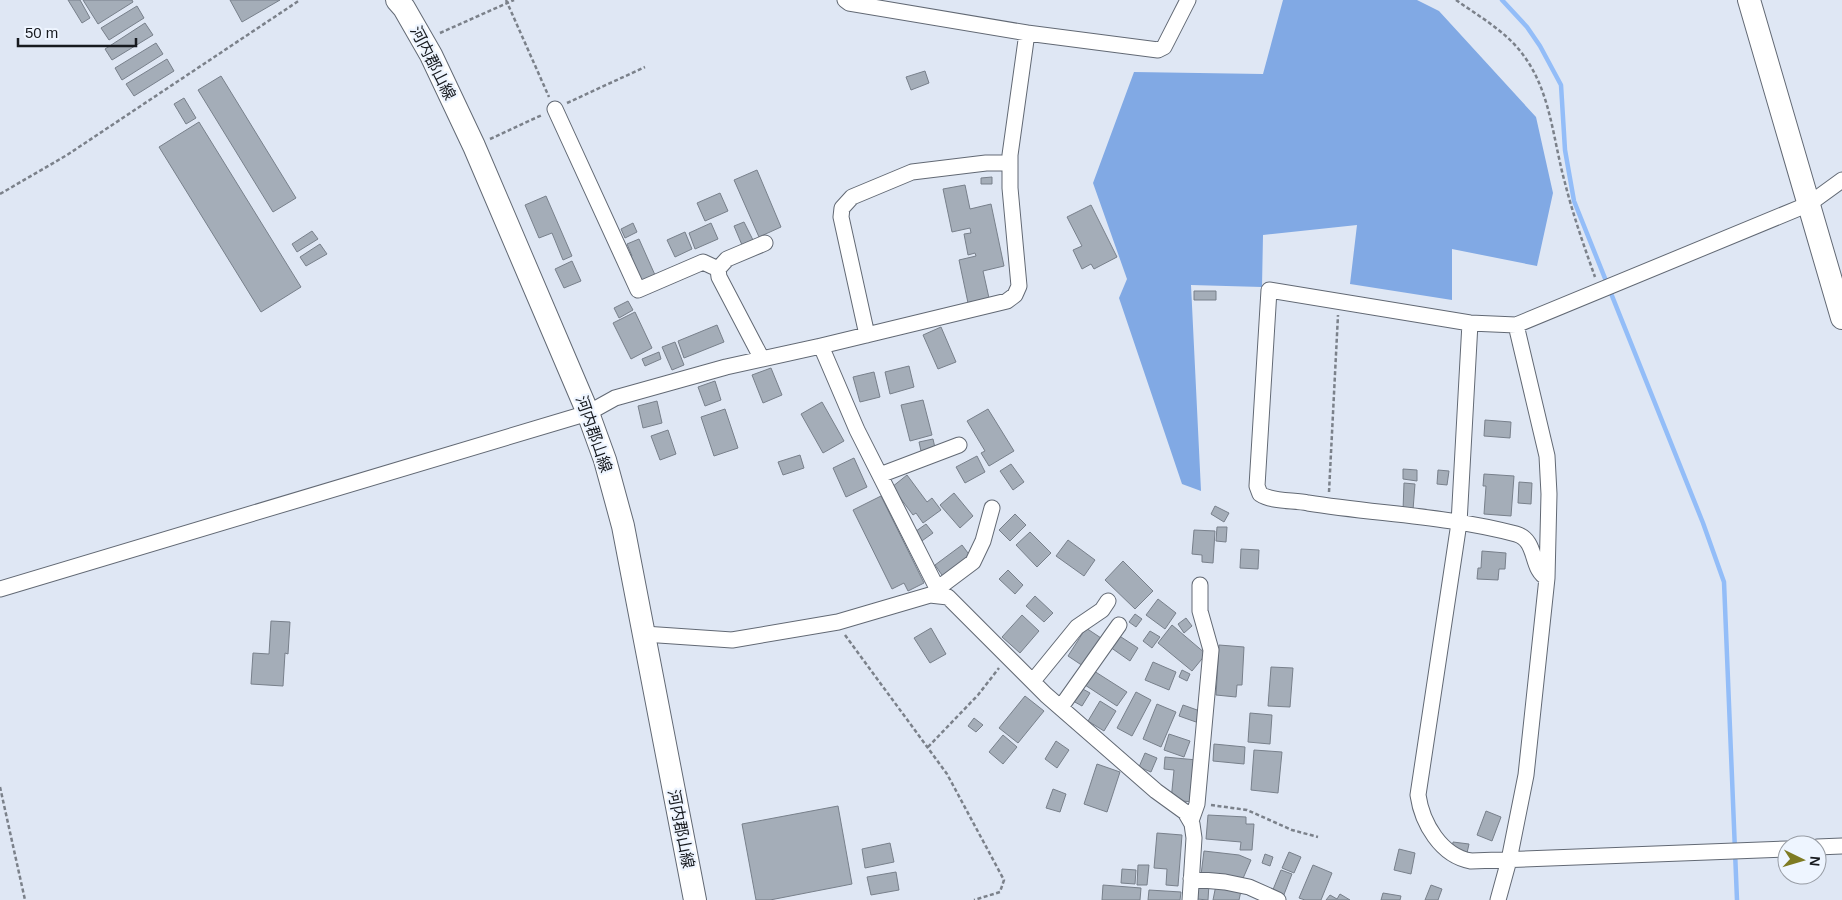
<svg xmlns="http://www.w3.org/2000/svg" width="1842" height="900" font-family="Arial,'Noto Sans JP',sans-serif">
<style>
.forest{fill:#81a9e4}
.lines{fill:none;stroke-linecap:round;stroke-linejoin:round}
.stream{stroke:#93bdf8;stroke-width:4.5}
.building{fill:#a4adb8;stroke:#78808b}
.street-casing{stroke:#626974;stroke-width:17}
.secondary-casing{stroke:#626974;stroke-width:24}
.path{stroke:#7b818a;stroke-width:2.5;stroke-dasharray:4 2.5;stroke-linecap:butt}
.street{stroke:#fff;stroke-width:15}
.secondary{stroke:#fff;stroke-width:22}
.labels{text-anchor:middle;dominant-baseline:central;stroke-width:4.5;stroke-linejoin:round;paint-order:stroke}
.street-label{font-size:16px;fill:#171a1f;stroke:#eef5ff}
</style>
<rect width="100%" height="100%" fill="#dfe7f4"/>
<path class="forest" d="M1283,0H1417L1439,11L1536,117L1553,193L1537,266L1452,249V300L1350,284L1357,225L1263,235L1262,287L1191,285L1201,491L1182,484L1119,298L1127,279L1093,183L1134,72L1263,74Z"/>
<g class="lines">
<path class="stream" d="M1502,0L1527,27L1540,46L1561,85L1565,150L1574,201L1703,523L1724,582L1737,900"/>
</g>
<path class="building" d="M68,0H80L90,18L82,23Z
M83,0H132L133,2L98,24Z
M230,0H280L242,22Z
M137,6L144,18L109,40L101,28Z
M145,23L153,35L112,60L105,49Z
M156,43L163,54L122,80L115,68Z
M167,59L174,71L134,96L126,84Z
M925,71L929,83L911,90L906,77Z
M221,76L296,198L273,212L198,90Z
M184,98L196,118L186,124L174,104Z
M199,122L301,287L261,312L159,147Z
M757,170L781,227L759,237L734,180Z
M992,177V184H981V178Z
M965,185L970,209L991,204L1004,266L983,271L989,298L968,303L959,260L976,256L975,253L968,255L964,234L971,233L970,228L952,232L943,189Z
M720,193L728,211L705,221L697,203Z
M546,196L572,256L563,260L552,233L539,238L525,205Z
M1091,205L1117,257L1094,269L1091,264L1082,269L1073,250L1082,246L1067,217Z
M744,222L753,240L742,245L734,226Z
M633,223L637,232L625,238L621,229Z
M711,223L718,239L695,249L689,233Z
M312,231L318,239L297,252L292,244Z
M685,232L692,249L675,257L667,240Z
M639,239L655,275L640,282L629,257L632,256L627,244Z
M320,244L327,254L306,266L300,257Z
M572,261L581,281L564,288L555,269Z
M1194,291H1216V300H1194Z
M628,301L633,310L619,318L614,308Z
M635,312L652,348L631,359L613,323Z
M717,325L724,342L684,358L678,341Z
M941,327L956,362L938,369L923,335Z
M675,342L684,365L672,370L662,347Z
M659,352L661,359L645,366L642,359Z
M909,366L914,387L890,394L885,372Z
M771,368L782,395L763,403L752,375Z
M874,372L880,397L860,402L853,377Z
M715,381L721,400L705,406L698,387Z
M923,400L932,435L910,441L901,405Z
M657,401L662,423L643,428L638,406Z
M822,402L844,441L823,453L801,414Z
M725,409L738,448L714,456L701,417Z
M988,409L1014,451L989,466L981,453L985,451L967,421Z
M1485,420L1511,422L1510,438L1484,436Z
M668,430L676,454L660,460L651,436Z
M933,439L935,448L921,451L919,442Z
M800,455L804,468L783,475L778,462Z
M977,456L985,472L965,483L956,467Z
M854,458L867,487L846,497L833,468Z
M1011,464L1024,482L1013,490L1000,471Z
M1403,469L1417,470V481L1403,479Z
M1438,470L1449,471L1447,485L1437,484Z
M1484,474L1514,476L1511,516L1484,514L1486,486H1483Z
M907,475L927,502L932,498L941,510L923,523L916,513L913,515L892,487Z
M1519,482L1532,483L1531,504L1518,503Z
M1404,483L1415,484L1413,510H1403Z
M954,493L973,516L960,528L940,505Z
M881,496L924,583L908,591L904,583L892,589L853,510Z
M1215,506L1229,513L1224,522L1211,514Z
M1015,514L1026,525L1010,541L999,530Z
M926,524L933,533L919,543L912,534Z
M1217,527H1227L1226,542L1216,541Z
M1194,530L1215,531L1213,563L1202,562V555L1192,554Z
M1030,532L1051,553L1037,567L1016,545Z
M1068,540L1095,560L1084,576L1056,556Z
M962,545L971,557L944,578L935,565Z
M1241,549L1259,550L1258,569L1240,568Z
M1482,551L1506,553L1505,569H1499L1498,580L1477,579L1478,568H1481Z
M1123,561L1153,591L1135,609L1105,580Z
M1008,570L1023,585L1015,594L999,579Z
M1035,596L1053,613L1044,622L1026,606Z
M1158,599L1176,613L1165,629L1146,615Z
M1135,614L1142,619L1136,627L1129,622Z
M1022,615L1039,631L1020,653L1002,637Z
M1186,618L1192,626L1184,633L1178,624Z
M271,621L290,622L288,654L285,653L283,686L251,684L253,653L269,654Z
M1172,625L1206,654L1192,671L1158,643Z
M931,628L946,654L930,663L914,638Z
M1086,628L1104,640L1086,668L1068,656Z
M1150,631L1160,637L1152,648L1143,641Z
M1118,635L1138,648L1130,661L1110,647Z
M1219,645L1244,647L1242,685H1237L1236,697L1216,695Z
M1153,662L1176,672L1169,690L1145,680Z
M1271,667L1293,668L1290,707L1268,706Z
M1182,670L1190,674L1187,681L1179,677Z
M1094,671L1127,692L1117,706L1085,685Z
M1081,688L1090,693L1082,706L1073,701Z
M1136,692L1151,700L1132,736L1117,728Z
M1025,696L1044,711L1018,743L999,728Z
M1100,701L1116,711L1104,731L1088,721Z
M1157,704L1176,712L1161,747L1143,739Z
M1183,705L1200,711L1196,722L1179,716Z
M1250,713L1272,715L1270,744L1248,742Z
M974,718L983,725L976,732L968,726Z
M1169,734L1190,741L1184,757L1164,750Z
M1003,735L1017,747L1003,764L989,752Z
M1056,741L1069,750L1057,768L1045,759Z
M1214,744L1245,747L1244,764L1213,761Z
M1254,750L1282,752L1278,793L1251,790Z
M1145,753L1157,758L1151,772L1139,767Z
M1165,757L1197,760L1193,802L1171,800L1174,770L1164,769Z
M1097,764L1120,772L1107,812L1084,804Z
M1053,789L1066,794L1060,812L1046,808Z
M838,806L852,884L770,900H756L742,824Z
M1486,811L1501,817L1492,841L1477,835Z
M1208,815L1246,817V824H1254L1252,850H1240L1241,842L1206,839Z
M1157,833L1182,835L1178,886L1166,885L1167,869L1154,868Z
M1453,842L1469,844L1467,853L1452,850Z
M890,843L894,862L865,868L862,849Z
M1399,849L1415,853L1411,874L1394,870Z
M1204,851L1239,855L1251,860L1241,883L1201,875Z
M1289,852L1301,857L1294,873L1282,868Z
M1265,854L1273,857L1270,866L1262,863Z
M1138,865H1149L1147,885H1137Z
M1313,865L1332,873L1321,900H1305L1299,898Z
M1122,869L1136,870L1135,884L1121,883Z
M1281,870L1292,874L1283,897L1272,892Z
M896,872L899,890L871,895L867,877Z
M1198,883L1209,884L1208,900L1197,899Z
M1103,885L1141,888L1140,900H1102Z
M1216,885L1241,891L1239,900H1213Z
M1431,885L1442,889L1438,900H1425Z
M1149,890L1181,892L1180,900H1148Z
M1383,893L1401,896L1400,900H1381Z
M1340,894L1350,900H1326L1330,895L1337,899Z"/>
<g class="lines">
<g class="street-casing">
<path id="street" d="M845,0L849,3L1027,33
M555,109L638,290L703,262L718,269
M1470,323L1459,523L1418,795C1422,823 1441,856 1471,861L1787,849
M867,335L841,217L842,208L852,197L912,172L986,163H1010
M821,346L857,430L940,594
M762,359L719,277L718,269L727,259L765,243
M880,475L959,445
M1547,578C1530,570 1538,540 1516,534C1449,516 1377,514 1308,503C1294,500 1272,502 1260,494L1257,486L1269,290L1470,323L1516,325L1809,204L1842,180
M0,589L588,413L615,398L726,367L821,346L1007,301L1015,295L1019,286L1010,188V155L1027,33L1158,50L1164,47L1188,0
M937,589L973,562L983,541L992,508
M644,634L732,640L838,622L930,595L948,597L1046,695L1156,791L1185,812L1192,824L1194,838L1190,900
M1033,681L1077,627L1102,610L1108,601
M1061,707L1119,625
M1191,821L1197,804L1211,650L1200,611V585
M1817,847L1842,846
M1191,879L1225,882L1249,887L1278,900
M1498,900L1509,860L1526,775L1547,578L1549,494L1547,456L1516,325"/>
</g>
<g class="secondary-casing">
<path id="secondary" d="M397,0L404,8L431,55L474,146L588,413L605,460L623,526L695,900
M1749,0L1842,318"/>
</g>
<path class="path" d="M506,0L549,97
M1456,0C1480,17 1507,32 1524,56C1551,93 1553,140 1565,183C1573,215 1584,246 1595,277
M440,33L514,0
M567,103L645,67
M490,139L542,115
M0,194L67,155L300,0
M1329,492L1338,315
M845,635L947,774L1004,880L1000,892L974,900
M928,747L978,695L999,668
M0,787L25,900
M1211,805L1247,810L1292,830L1318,837"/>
<use href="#street" class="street"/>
<use href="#secondary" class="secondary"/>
</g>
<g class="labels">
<g class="street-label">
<text transform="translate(433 63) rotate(63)">河内郡山線</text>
<text transform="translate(594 434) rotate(71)">河内郡山線</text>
<text transform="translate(681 829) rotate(79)">河内郡山線</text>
</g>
</g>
<g transform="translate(1802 860) rotate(95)"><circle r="24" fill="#eef5ff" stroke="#989da5"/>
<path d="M0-4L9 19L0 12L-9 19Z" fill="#7e7b23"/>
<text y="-8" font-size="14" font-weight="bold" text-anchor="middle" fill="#171a1f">N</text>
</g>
<path d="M18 38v8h118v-8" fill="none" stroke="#171a1f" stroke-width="2.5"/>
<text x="25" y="38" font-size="15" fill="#171a1f" stroke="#eef5ff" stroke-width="4" paint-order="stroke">50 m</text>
</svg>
